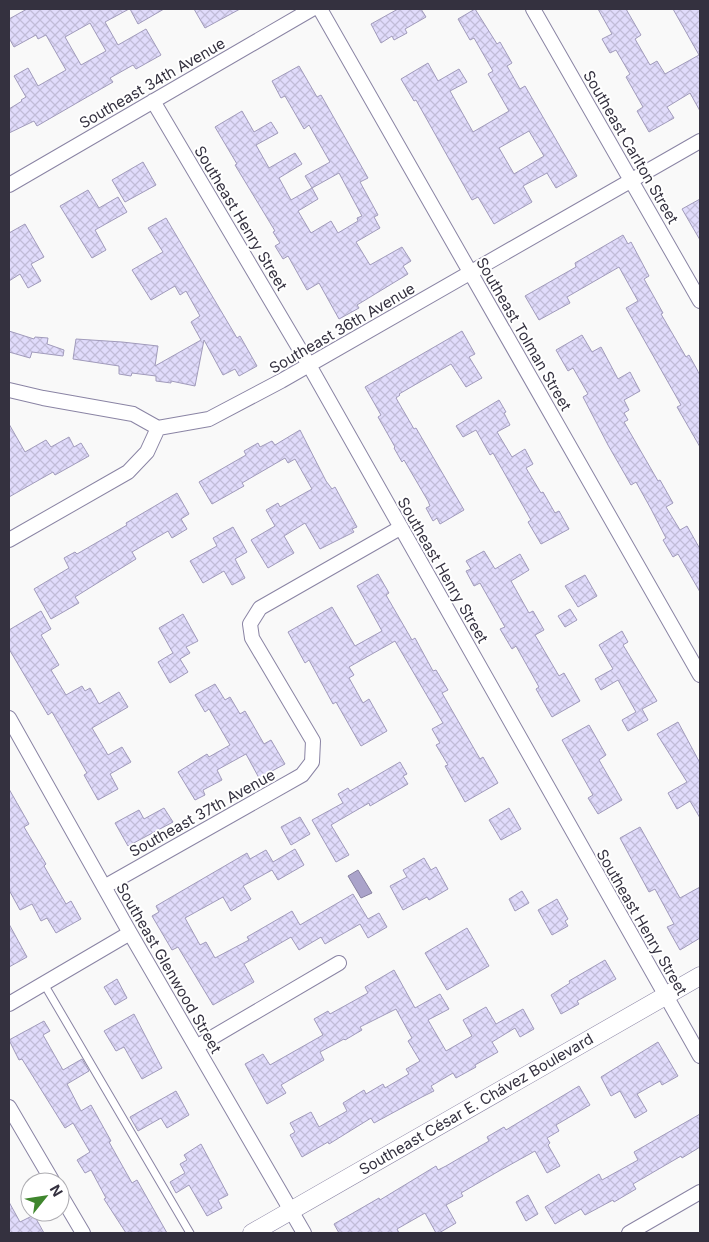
<svg xmlns="http://www.w3.org/2000/svg" width="709" height="1242" font-family="Inter,sans-serif">
<style>
.water{fill:#aaa3ca;stroke:#8781a0}
.building{fill:url(#building-cross-hatch);stroke:#a19bbb;fill-rule:evenodd}
.lines{fill:none;stroke-linecap:round;stroke-linejoin:round}
.service-casing{stroke:#8a84a4;stroke-width:9}
.minor-casing{stroke:#8a84a4;stroke-width:16}
.tertiary-casing{stroke:#8a84a4;stroke-width:19}
.service{stroke:#fff;stroke-width:7}
.minor{stroke:#fff;stroke-width:14}
.tertiary{stroke:#fff;stroke-width:18}
.labels{text-anchor:middle;dominant-baseline:central;stroke-width:4;stroke-linejoin:round;paint-order:stroke}
.street-label{font-size:15px;fill:#34313f;stroke:#fff}
</style>
<defs>
<pattern id="building-cross-hatch" width="8" height="8" patternUnits="userSpaceOnUse" patternTransform="scale(1.25)"><rect width="8" height="8" fill="#e0dbfb"/><path d="M0 0l8 8M0 8l8-8" fill="none" stroke="#c1bcd8"/></pattern>
</defs>
<rect width="100%" height="100%" fill="#f9f9f9"/>
<path class="water" d="M358,870L372,893L361,898L348,876Z"/>
<path class="building" d="M27,9H129L105,22L118,45L146,29L161,55L136,69L133,65L110,78L113,82L37,126L34,121L9,133V109L22,101L21,100L26,97L14,76L28,68L38,86L66,70L46,35L38,39L36,35L14,47L9,38V19ZM90,23L106,51L81,65L65,37Z
M130,9H164L138,24Z
M194,9H240L205,28Z
M398,9H421L426,17L405,29L407,33L394,40L392,36L381,43L371,24Z
M475,9L497,44L500,42L512,63L507,66L520,89L525,86L577,176L556,188L547,173L523,186L532,202L494,224L478,197L472,200L416,100L414,101L401,79L428,63L438,81L459,69L467,82L450,91L473,132L509,111L488,74L493,71L474,38L470,40L458,19ZM529,131L544,156L514,174L499,148Z
M598,9H626L641,35L635,39L650,65L657,61L665,74L699,55L673,9H700V111L690,93L667,107L674,118L649,132L637,111L643,107L626,77L630,74L616,50L610,53L602,39L612,34Z
M299,66L317,97L321,95L368,178L360,182L378,215L374,217L380,228L356,242L370,265L402,247L411,261L403,266L408,274L357,305L359,308L339,319L319,283L307,290L288,256L283,259L275,246L280,243L273,232L275,231L235,165L237,164L215,127L242,111L254,132L271,122L278,133L256,145L269,168L295,153L302,164L279,178L291,200L312,188L305,176L330,162L309,125L304,129L285,96L281,98L272,81ZM339,173L362,216L357,218L358,221L338,233L331,221L311,233L298,211L318,199L312,188Z
M143,162L156,185L125,202L112,180Z
M88,190L99,208L118,197L127,212L95,230L106,250L92,258L60,206Z
M700,199V240L682,209Z
M166,218L237,338L240,336L257,366L239,376L235,369L223,375L204,340L195,386L171,381V383L156,381V376L132,373L131,376L119,374V366L73,359L76,339L122,342L158,346L155,366L201,340L191,322L200,316L186,291L180,295L175,286L151,300L132,270L163,252L148,228Z
M25,224L44,257L31,264L41,281L28,288L20,274L9,281V233Z
M623,235L628,244L631,242L649,276L644,279L663,313L661,314L686,357L689,355L700,375V447L677,407L681,405L626,308L638,301L619,267L567,297L570,303L539,320L525,296L576,267L575,263Z
M9,331L34,339L35,337L48,338L47,344L64,350L63,356L32,352L30,358L9,352Z
M462,331L475,354L469,357L482,378L466,387L451,364L399,394L400,395L396,398L414,429L416,428L464,510L440,524L437,518L433,521L426,508L430,506L428,501L404,460L402,462L394,448L395,447L378,417L381,415L365,387Z
M582,335L592,352L601,347L618,379L630,372L640,391L624,400L629,410L624,413L628,420L624,422L658,481L660,480L673,503L666,507L680,530L687,526L700,549V592L678,554L673,557L663,540L666,538L651,509L636,482L631,485L608,445L583,397L588,394L573,368L568,371L556,350Z
M499,400L506,412L504,413L510,425L497,432L512,457L525,449L533,464L526,468L541,493L543,492L555,513L559,511L569,529L541,544L528,522L531,520L493,453L490,455L476,430L463,437L456,426Z
M9,424L25,452L46,440L51,447L69,437L74,447L81,443L89,456L55,475L53,472L9,497Z
M300,430L326,481L332,489L335,487L357,527L352,529L354,532L320,549L305,523L284,536L294,553L268,568L251,540L275,526L266,510L278,503L280,507L312,489L295,459L288,463L285,458L242,483L244,486L212,504L199,482L246,455L244,451L258,443L260,447L272,441L275,445Z
M177,493L189,514L181,519L187,529L172,538L168,531L132,552L136,559L75,597L79,603L51,619L34,589L69,568L64,558L75,552L77,554L127,525L126,523Z
M233,527L247,552L235,559L245,578L232,585L224,571L203,583L190,561L217,546L213,538Z
M484,551L495,569L520,554L529,570L511,581L529,613L533,611L544,630L535,635L559,676L564,673L580,701L552,717L536,689L539,687L516,646L512,649L500,629L505,627L480,583L474,586L466,571L471,569L466,561Z
M378,574L389,593L386,595L412,640L415,638L433,671L436,670L448,690L442,693L480,759L483,757L498,783L465,802L445,766L448,765L436,745L440,743L432,729L443,723L395,641L349,667L354,675L349,678L363,703L369,699L387,731L361,746L336,702L333,704L309,660L305,663L288,632L332,607L355,646L382,631L357,586Z
M585,575L597,596L578,607L565,586Z
M570,609L577,620L565,627L558,616Z
M41,611L51,629L41,635L59,665L51,670L66,695L82,686L85,691L90,688L99,704L119,692L128,707L92,728L108,755L122,747L131,762L110,774L118,789L98,800L84,775L87,773L52,712L48,715L9,649V630Z
M183,614L198,641L186,647L190,653L180,659L188,672L170,683L158,662L173,653L159,628Z
M622,631L628,642L623,645L657,701L642,709L648,720L628,731L622,720L636,712L618,680L601,690L595,679L613,669L599,645Z
M215,684L225,700L230,697L240,714L245,711L264,744L271,740L285,764L259,778L246,754L217,770L222,780L203,790L205,795L195,800L178,772L207,754L209,757L230,745L209,709L205,712L195,695Z
M678,722L700,763V818L690,801L677,809L668,793L687,782L657,734Z
M589,725L606,755L599,760L622,800L598,814L588,798L593,795L562,740Z
M400,762L407,774L403,776L408,784L370,806L369,803L331,825L349,855L336,862L312,820L343,803L338,794L348,788L350,791Z
M9,789L29,824L24,827L46,864L44,866L66,904L71,901L81,919L56,933L47,918L41,921L32,904L20,910L9,890Z
M164,808L173,822L128,846L115,823L139,810L144,819Z
M509,808L521,829L501,840L489,820Z
M300,817L310,834L291,845L281,827Z
M640,827L680,898L700,887V938L680,950L667,927L674,924L655,889L649,892L620,838Z
M295,849L304,865L278,880L272,870L243,886L251,899L231,911L223,897L185,918L200,945L206,942L215,958L249,940L247,937L292,911L300,925L353,894L368,919L379,913L387,927L368,938L360,924L325,944L321,937L299,950L291,937L244,964L254,982L213,1005L178,947L172,950L152,916L159,912L156,906L247,853L250,859L266,850L273,862Z
M424,858L431,870L436,867L448,889L429,900L427,897L403,910L390,886L407,877L403,870Z
M522,891L529,903L515,911L509,899Z
M557,899L568,919L565,921L568,926L552,935L538,910Z
M9,924L27,957L9,967Z
M467,928L489,966L447,990L425,953Z
M605,960L616,979L577,1001L579,1004L561,1014L551,995L570,983L569,981Z
M394,970L415,1008L440,994L449,1009L428,1020L446,1051L472,1036L463,1020L486,1007L496,1024L523,1009L534,1029L520,1037L515,1028L492,1042L498,1052L475,1065L476,1067L456,1078L453,1073L431,1086L434,1091L422,1097L374,1123L371,1118L329,1144L328,1142L302,1157L290,1135L295,1132L290,1123L311,1112L319,1127L347,1111L343,1103L364,1090L366,1094L383,1084L385,1088L409,1074L406,1069L420,1061L408,1041L412,1038L396,1009L360,1027L362,1030L345,1040L344,1039L320,1052L324,1060L281,1085L286,1093L267,1104L245,1064L263,1054L270,1065L323,1035L314,1019L328,1011L330,1014L368,993L365,987Z
M117,979L127,998L115,1005L104,987Z
M134,1014L162,1068L142,1079L124,1047L116,1051L104,1031Z
M44,1021L50,1031L43,1035L63,1070L82,1059L89,1071L67,1084L81,1111L91,1105L111,1141L109,1142L132,1183L137,1180L167,1233H126L104,1199L106,1198L91,1170L85,1173L77,1160L90,1152L73,1123L65,1128L22,1059L19,1060L9,1040Z
M658,1042L678,1076L662,1085L660,1081L637,1094L647,1111L635,1118L620,1091L611,1096L601,1077Z
M579,1086L590,1105L556,1125L559,1131L547,1138L550,1143L548,1145L560,1166L547,1173L535,1151L499,1171L461,1193L463,1196L446,1205L456,1223L439,1233H436L425,1213L397,1229L399,1233H339L334,1224L379,1198L380,1200L436,1166L438,1170L446,1166L489,1141L487,1137L504,1127L506,1130Z
M176,1091L189,1115L167,1128L161,1118L138,1131L130,1117Z
M700,1114V1147L682,1158L681,1156L633,1184L636,1189L614,1202L613,1200L585,1215L581,1209L555,1224L545,1207L599,1174L602,1180L638,1160L634,1152Z
M201,1144L228,1195L218,1200L222,1208L207,1216L189,1185L176,1193L170,1182L185,1173L180,1164L187,1160L184,1155Z
M528,1195L538,1214L526,1221L516,1202Z
M9,1202L20,1222L34,1215L44,1233H9Z"/>
<g class="lines">
<g class="service-casing">
<path id="service" d="M44,984L190,1233"/>
</g>
<g class="minor-casing">
<path id="minor" d="M320,9L700,675
M533,9L700,301
M153,101L309,365L700,1056
M9,185L312,9
M9,390L43,398L133,414L158,428
M9,540L128,472L147,452L158,428L209,419L281,381L700,141
M9,718L130,933L304,1233
M104,887L302,775L312,762L313,741L252,638L250,624L260,608L400,528
M9,1004L130,933
M196,1047L339,963
M9,1107L53,1182
M60,1194L83,1233
M629,1233L700,1192"/>
</g>
<g class="tertiary-casing">
<path id="tertiary" d="M252,1233L700,976"/>
</g>
<use href="#service" class="service"/>
<use href="#minor" class="minor"/>
<use href="#tertiary" class="tertiary"/>
</g>
<g class="labels">
<g class="street-label">
<text transform="translate(152 83) rotate(-30)">Southeast 34th Avenue</text>
<text transform="translate(631 147) rotate(60)">Southeast Carlton Street</text>
<text transform="translate(241 218) rotate(59)">Southeast Henry Street</text>
<text transform="translate(342 328) rotate(-30)">Southeast 36th Avenue</text>
<text transform="translate(524 334) rotate(60)">Southeast Tolman Street</text>
<text transform="translate(443 570) rotate(60)">Southeast Henry Street</text>
<text transform="translate(202 813) rotate(-29)">Southeast 37th Avenue</text>
<text transform="translate(642 922) rotate(60)">Southeast Henry Street</text>
<text transform="translate(169 968) rotate(60)">Southeast Glenwood Street</text>
<text transform="translate(476 1104) rotate(-30)">Southeast César E. Chávez Boulevard</text>
</g>
</g>
<rect width="709" height="1242" fill="none" stroke="#34313f" stroke-width="20"/>
<g transform="translate(45 1197) rotate(60)"><circle r="24" fill="#ffffff" stroke="#aeadb2"/>
<path d="M0-4L9 19L0 12L-9 19Z" fill="#3f862d"/>
<text y="-8" font-size="14" font-weight="bold" text-anchor="middle" fill="#34313f">N</text>
</g>
</svg>
